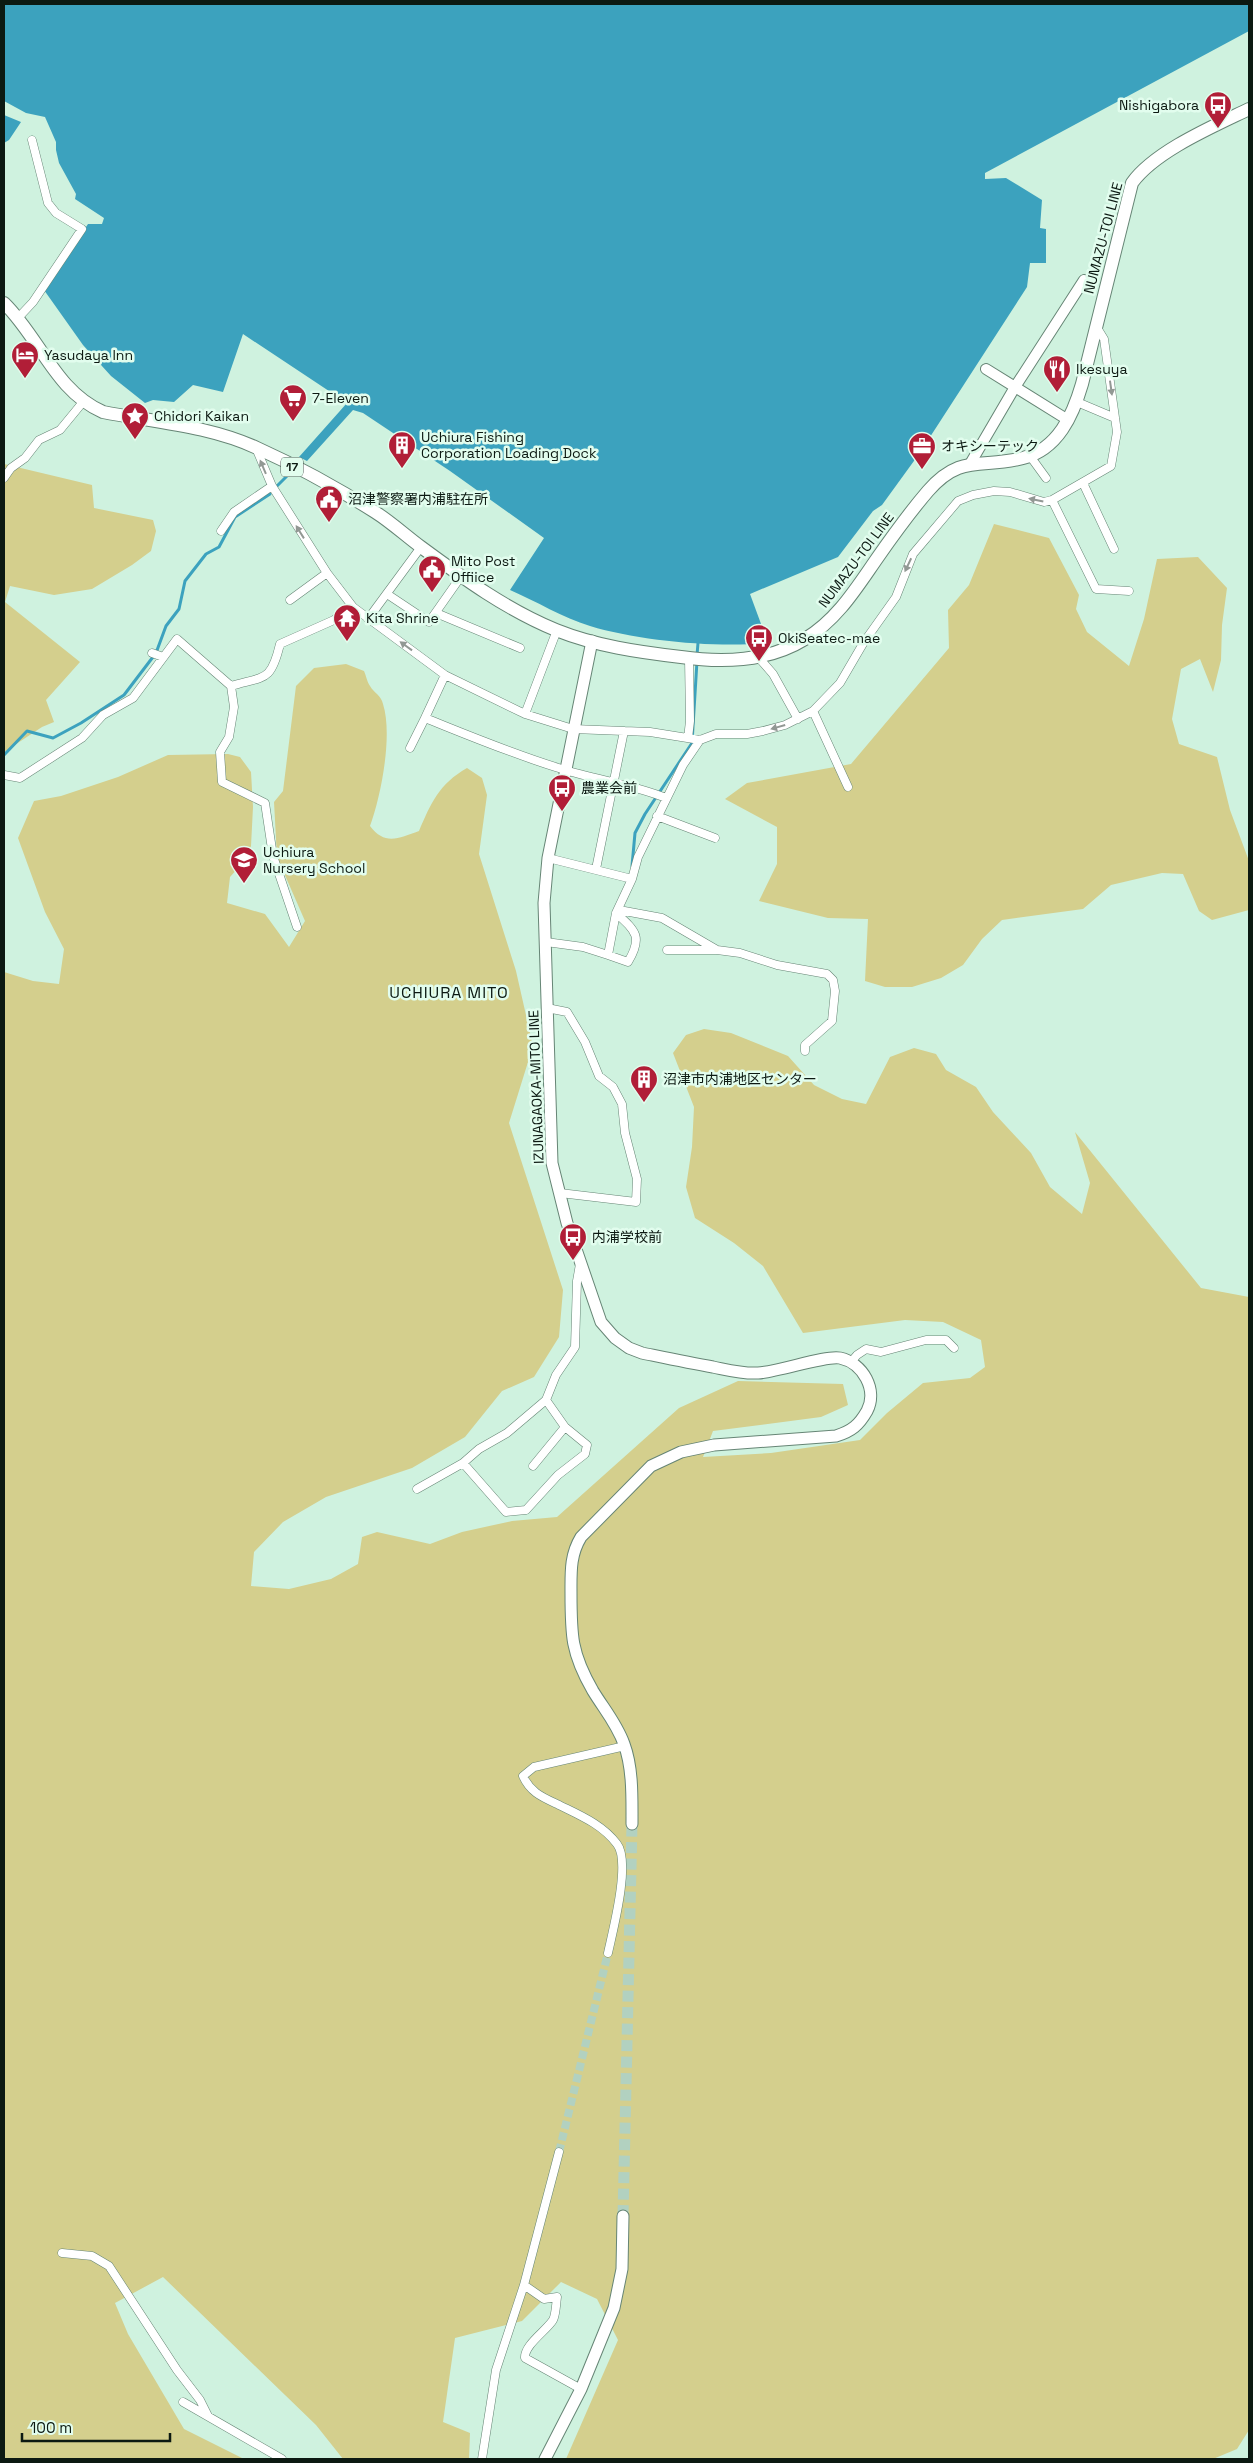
<svg xmlns="http://www.w3.org/2000/svg" width="1253" height="2463" font-family="'Space Grotesk','Noto Sans JP',sans-serif">
<style>
.green{fill:#d4cf8d}
.water{fill:#3ca2be}
.lines{fill:none;stroke-linecap:round;stroke-linejoin:round}
.stream{stroke:#3ca2be;stroke-width:3}
.minor-tunnel{stroke:#b2d1c0;stroke-width:8;stroke-dasharray:8 4;stroke-linecap:butt}
.secondary-tunnel{stroke:#b2d1c0;stroke-width:11;stroke-dasharray:11 5.5;stroke-linecap:butt}
.minor-casing{stroke:#668575;stroke-width:9}
.tertiary-casing{stroke:#668575;stroke-width:12}
.secondary-casing{stroke:#668575;stroke-width:13}
.primary-casing{stroke:#668575;stroke-width:14}
.minor{stroke:#fff;stroke-width:8}
.tertiary{stroke:#fff;stroke-width:10}
.secondary{stroke:#fff;stroke-width:11}
.primary{stroke:#fff;stroke-width:12}
.oneway{fill:#929894}
.labels{text-anchor:middle;dominant-baseline:central;stroke-width:5;stroke-linejoin:round;paint-order:stroke}
.shield{fill:#e2fdee;stroke:#4c5d54;stroke-width:1}
.shield-label{font-size:12px;font-weight:bold;fill:#0c1912}
.poi-label{font-size:14px;fill:#0c1912;stroke:#e2fdee;text-anchor:start}
.street-label{font-size:14px;fill:#0c1912;stroke:#e2fdee}
.quarter-label{font-size:16px;letter-spacing:1px;fill:#0c1912;stroke:#e2fdee}
</style>
<rect width="100%" height="100%" fill="#cff2df"/>
<path class="green" d="M4,464L92,485L94,508L153,520L156,531L151,551L132,565L92,589L54,595L10,586L5,602L80,662L46,700L54,722L42,727L4,752Z
M994,524L1049,538L1079,595L1076,609L1087,632L1129,666L1144,619L1157,559L1198,557L1227,588L1222,625L1221,660L1213,692L1200,659L1181,669L1172,719L1179,744L1217,757L1230,810L1249,861V910L1212,920L1199,911L1183,874L1162,873L1111,885L1083,909L1002,920L982,939L963,965L941,978L912,987H885L865,981L868,919L828,918L759,901L777,864V827L725,799L747,783L851,764L949,648L948,610L969,585Z
M346,664L364,671C366,675 367,682 370,686C374,693 381,695 383,704C393,735 381,796 370,826C385,846 399,838 419,831C431,803 439,784 467,768L482,778L487,795L479,854L516,971L533,1046L509,1123L563,1290L559,1337L534,1377L502,1391L465,1437L412,1468L326,1497L283,1522L254,1552L251,1586L289,1589L331,1579L358,1564L362,1537L377,1532L430,1544L462,1532L512,1521L557,1517L679,1408L738,1381L843,1384L848,1405L821,1417L713,1431L703,1457L771,1453L860,1440L887,1413L923,1383L970,1378L985,1367L981,1340L943,1322L905,1320L803,1333L763,1266L734,1243L695,1218L686,1187L692,1147L694,1107L673,1053L686,1035L704,1029L731,1033L788,1056L814,1085L842,1099L866,1104L890,1057L914,1048L936,1054L946,1070L976,1087L993,1112L1031,1153L1050,1187L1082,1214L1090,1183L1075,1132L1201,1288L1249,1297V2430L1237,2449L1213,2459H566L618,2340L597,2299L561,2282L522,2321L455,2338L443,2422L470,2433L469,2459H343L316,2425L163,2277L115,2303L128,2334L184,2429L244,2459H4V972L33,981L59,984L64,949L45,912L18,838L34,801L61,796L118,777L168,755L228,754L240,757L251,772L253,807L251,846L246,859L230,877L227,903L265,914L289,947L305,921L277,857L274,802L283,791L296,686L314,668Z"/>
<path class="water" d="M4,4H1249V31L985,173V179L1006,178L1042,200L1040,228L1046,229V263H1030L1027,287L919,454L882,505L873,511L838,557L750,594L768,643C717,648 639,641 590,626C563,618 536,601 510,590L544,538L450,471L363,413L353,410L307,461L299,457L347,403L243,334L223,392L193,385L174,402L153,400L145,403L111,376L83,345L44,290L88,224H102L104,218L75,199L76,194L59,163L56,150V142L45,117L26,113L4,101Z
M4,115L21,122L9,140L4,143Z"/>
<g class="lines">
<path class="stream" d="M277,486L289,474
M697,655L698,643
M4,755L27,731L53,738L81,723L124,695L156,653L166,626L179,609L185,581L206,554L219,547L235,517L270,494
M632,866L635,833L645,814L692,743L697,661"/>
<path class="minor-tunnel" d="M559,2152L608,1953"/>
<path class="secondary-tunnel" d="M623,2216L632,1824"/>
<g class="minor-casing">
<path id="minor" d="M18,318L33,302L82,229L56,213L48,203L32,140
M1077,402L1115,418
M256,448L272,486L327,573L353,607L445,675L525,714L573,729L650,732L700,740L716,734H747L763,731L785,725L813,711L840,683L864,642L896,597L913,554L958,501L973,495L994,491L1010,492L1044,502L1052,500L1111,466L1117,432L1104,339L1096,326
M1030,456L1046,478
M4,478L11,468L25,458L39,440L60,430L83,402
M1083,483L1114,549
M1052,500L1096,589L1129,591
M221,531L234,512L272,486
M387,594L429,622L462,575
M290,600L327,573
M436,613L520,648
M368,619L421,547
M152,653L163,657
M759,658L773,674L798,719
M445,675L425,718C470,736 515,755 562,769C596,780 632,784 666,798
M813,711L848,787
M525,714L557,630
M688,738L690,721L689,658
M410,748L425,718
M4,775L20,778L82,738L103,715L133,698L177,639L231,686
M657,816L715,838
M548,858L632,879
M596,869L624,731
M619,910L662,918L717,950L740,953L777,965L827,974L833,980L835,991L832,1021L805,1045V1051
M297,927L273,856L265,803L222,782L220,752L229,737L234,707L231,686C265,676 271,682 280,644L334,620L353,607
M546,942L583,947L608,955L616,913L632,879L638,857L683,765L700,740
M667,950H715
M608,955L628,962C643,937 636,931 616,913
M547,1008L567,1012L585,1042L599,1076L613,1087L622,1104L625,1133L637,1179L636,1202L560,1193
M851,1362L857,1355L866,1349L881,1352L926,1340H946L954,1348
M463,1463L506,1512L526,1510L558,1475L585,1454L587,1445L565,1427L546,1400
M533,1466L565,1427
M417,1489L463,1463L479,1449L507,1433L546,1400L556,1375L575,1347L577,1281L580,1264
M608,1953C613,1930 631,1862 617,1844C602,1824 579,1815 557,1804C542,1797 530,1792 523,1776L534,1767L625,1746
M62,2253L92,2256L109,2266L177,2370L200,2400L208,2416
M524,2285L544,2299L557,2297C556,2304 556,2314 553,2320C546,2331 524,2345 525,2358L581,2389
M183,2402L282,2459
M482,2459L496,2370L524,2285L559,2152"/>
</g>
<g class="tertiary-casing">
<path id="tertiary" d="M986,369L1068,420
M970,464L1015,387L1084,280"/>
</g>
<g class="secondary-casing">
<path id="secondary" d="M592,641L548,858L544,903L552,1163L567,1223L601,1322L615,1338L629,1348L642,1353C666,1358 689,1363 713,1367C728,1370 743,1374 758,1373C778,1372 826,1355 840,1358C863,1363 878,1390 867,1411C859,1425 852,1431 836,1436L714,1445L681,1452L651,1466L581,1537C570,1555 571,1572 571,1593C571,1635 571,1653 593,1691C604,1709 617,1724 624,1744C633,1768 632,1798 632,1824
M545,2459L581,2389L614,2308L622,2269L623,2216"/>
</g>
<g class="primary-casing">
<path id="primary" d="M4,303C40,338 55,391 103,412C154,422 210,426 257,448C297,466 337,488 375,512C391,522 406,536 421,547C463,578 507,610 556,630C596,646 638,652 681,657C723,663 768,662 805,639C838,619 857,587 878,557C894,534 910,512 928,491C961,453 982,469 1023,458C1058,449 1073,415 1082,384L1132,183C1155,151 1214,126 1249,109"/>
</g>
<use href="#minor" class="minor"/>
<use href="#tertiary" class="tertiary"/>
<use href="#secondary" class="secondary"/>
<use href="#primary" class="primary"/>
</g>
<defs><path id="oneway-solid" d="M-6-.8H1V-3.2L6.5 0L1 3.2V.8H-6Z" transform="scale(1.25)"/></defs>
<g class="oneway">
<use href="#oneway-solid" transform="translate(1111 388) rotate(82)"/>
<use href="#oneway-solid" transform="translate(263 467) rotate(-113)"/>
<use href="#oneway-solid" transform="translate(1036 500) rotate(-168)"/>
<use href="#oneway-solid" transform="translate(300 532) rotate(-122)"/>
<use href="#oneway-solid" transform="translate(908 565) rotate(115)"/>
<use href="#oneway-solid" transform="translate(406 646) rotate(-144)"/>
<use href="#oneway-solid" transform="translate(778 727) rotate(164)"/>
</g>
<defs>
<g id="bus-pin" transform="scale(1.4375)"><path d="M0 17L-7.5 6A9.5 9.5 0 1 1 7.5 6Z" fill="#b11e37" stroke="#e2fdee"/><path d="M-5-6H5V4H4V6H2V4H-2V6H-4V4H-5ZM-3.5-4V0h7V-4ZM-3.5 1.2v1.5H-2V1.2ZM2 1.2v1.5H3.5V1.2Z" fill="#fff"/></g>
<g id="hotel-pin" transform="scale(1.4375)"><path d="M0 17L-7.5 6A9.5 9.5 0 1 1 7.5 6Z" fill="#b11e37" stroke="#e2fdee"/><path d="M-6-4.5h1.5V1H6V5H4.5V3h-9V5H-6ZM-4 0a1.8 1.8 0 1 1 3.6 0ZM.5 0V-2.5h3Q6-2.5 6 0Z" fill="#fff"/></g>
<g id="restaurant-pin" transform="scale(1.4375)"><path d="M0 17L-7.5 6A9.5 9.5 0 1 1 7.5 6Z" fill="#b11e37" stroke="#e2fdee"/><path d="M-5-6h1v4h1v-4h1v4h1v-4h1v5L-1.5 .5V6h-2V.5L-5-1ZM5-6V6H3V1.5H1.5Q1.5-4 5-6Z" fill="#fff"/></g>
<g id="supermarket-pin" transform="scale(1.4375)"><path d="M0 17L-7.5 6A9.5 9.5 0 1 1 7.5 6Z" fill="#b11e37" stroke="#e2fdee"/><path d="M-6-5.5h2.5l.6 2H6L4.5 2H-2.5L-4.4-4H-6ZM-1.5 3.2a1.3 1.3 0 1 0 .1 0ZM3 3.2a1.3 1.3 0 1 0 .1 0Z" fill="#fff"/></g>
<g id="sight-pin" transform="scale(1.4375)"><path d="M0 17L-7.5 6A9.5 9.5 0 1 1 7.5 6Z" fill="#b11e37" stroke="#e2fdee"/><path d="M0-6L1.8-2.2L6-1.7L2.9 1.2L3.7 5.4L0 3.3L-3.7 5.4L-2.9 1.2L-6-1.7L-1.8-2.2Z" fill="#fff"/></g>
<g id="building-pin" transform="scale(1.4375)"><path d="M0 17L-7.5 6A9.5 9.5 0 1 1 7.5 6Z" fill="#b11e37" stroke="#e2fdee"/><path d="M-4-6H4V6H1V3H-1V6H-4ZM-2.5-4.3h1.7v1.8h-1.7ZM.8-4.3h1.7v1.8H.8ZM-2.5-1h1.7V.8h-1.7ZM.8-1h1.7V.8H.8Z" fill="#fff"/></g>
<g id="office-pin" transform="scale(1.4375)"><path d="M0 17L-7.5 6A9.5 9.5 0 1 1 7.5 6Z" fill="#b11e37" stroke="#e2fdee"/><path d="M-6-3h4V-5.5h4V-3h4V5H-6ZM-1-4.5V-3h2v-1.5ZM-6 0V1H6V0Z" fill="#fff"/></g>
<g id="civic-pin" transform="scale(1.4375)"><path d="M0 17L-7.5 6A9.5 9.5 0 1 1 7.5 6Z" fill="#b11e37" stroke="#e2fdee"/><path d="M-.6-6.5H3V-4.5H.6V-3L4-1V1h2V6H-6V1h2V-1L-.6-3ZM-1.2 2.5V6h2.4V2.5Z" fill="#fff"/></g>
<g id="temple-pin" transform="scale(1.4375)"><path d="M0 17L-7.5 6A9.5 9.5 0 1 1 7.5 6Z" fill="#b11e37" stroke="#e2fdee"/><path d="M0-6L5-2H3V0L6.5 2.5H4V6H1.5V3h-3V6H-4V2.5H-6.5L-3 0V-2H-5Z" fill="#fff"/></g>
<g id="school-pin" transform="scale(1.4375)"><path d="M0 17L-7.5 6A9.5 9.5 0 1 1 7.5 6Z" fill="#b11e37" stroke="#e2fdee"/><path d="M0-5L7-2L0 1L-7-2ZM-4 1L0 2.5L4 1V4Q0 6-4 4Z" fill="#fff"/></g>
</defs>
<g fill-rule="evenodd">
<use href="#bus-pin" x="1218" y="105"/>
<use href="#hotel-pin" x="25" y="355"/>
<use href="#restaurant-pin" x="1057" y="369"/>
<use href="#supermarket-pin" x="293" y="398"/>
<use href="#sight-pin" x="135" y="416"/>
<use href="#building-pin" x="402" y="445"/>
<use href="#office-pin" x="922" y="446"/>
<use href="#civic-pin" x="329" y="499"/>
<use href="#civic-pin" x="432" y="569"/>
<use href="#temple-pin" x="347" y="618"/>
<use href="#bus-pin" x="759" y="638"/>
<use href="#bus-pin" x="562" y="788"/>
<use href="#school-pin" x="244" y="860"/>
<use href="#building-pin" x="644" y="1079"/>
<use href="#bus-pin" x="573" y="1237"/>
</g>
<g class="labels">
<rect class="shield" x="281" y="457.5" width="22" height="19" rx="4"/>
<g class="shield-label">
<text x="292" y="467">17</text>
</g>
<g class="poi-label">
<text x="1199" y="105" text-anchor="end">Nishigabora</text>
<text x="44" y="355">Yasudaya Inn</text>
<text x="1076" y="369">Ikesuya</text>
<text x="312" y="398">7-Eleven</text>
<text x="154" y="416">Chidori Kaikan</text>
<text x="421" y="437">Uchiura Fishing<tspan x="421" dy="16">Corporation Loading Dock</tspan></text>
<text x="941" y="446">オキシーテック</text>
<text x="348" y="499">沼津警察署内浦駐在所</text>
<text x="451" y="561">Mito Post<tspan x="451" dy="16">Offiice</tspan></text>
<text x="366" y="618">Kita Shrine</text>
<text x="778" y="638">OkiSeatec-mae</text>
<text x="581" y="788">農業会前</text>
<text x="263" y="852">Uchiura<tspan x="263" dy="16">Nursery School</tspan></text>
<text x="663" y="1079">沼津市内浦地区センター</text>
<text x="592" y="1237">内浦学校前</text>
</g>
<g class="street-label">
<text transform="translate(1103 238) rotate(-75)">NUMAZU-TOI LINE</text>
<text transform="translate(856 560) rotate(-53)">NUMAZU-TOI LINE</text>
<text transform="translate(536 1087) rotate(-92)">IZUNAGAOKA-MITO LINE</text>
</g>
<g class="quarter-label">
<text x="449" y="992">UCHIURA MITO</text>
</g>
</g>
<rect width="1253" height="2463" fill="none" stroke="#0c1912" stroke-width="10"/>
<path d="M22 2433v8h148v-8" fill="none" stroke="#0c1912" stroke-width="2.5"/>
<text x="30" y="2433" font-size="15" fill="#0c1912" stroke="#e2fdee" stroke-width="4" paint-order="stroke">100 m</text>
</svg>
